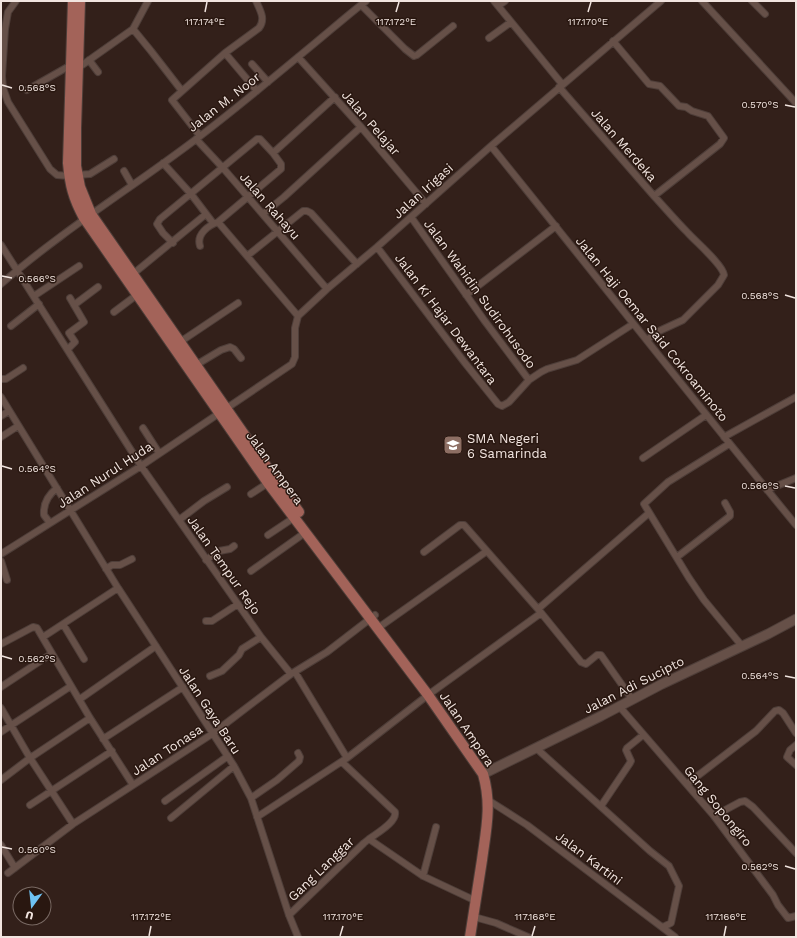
<svg xmlns="http://www.w3.org/2000/svg" width="797" height="938" font-family="'Work Sans',sans-serif">
<style>
.lines{fill:none;stroke-linecap:round;stroke-linejoin:round}
.street-casing{stroke:#4e3e39;stroke-width:8}
.secondary-casing{stroke:#4e3e39;stroke-width:11}
.primary-casing{stroke:#4e3e39;stroke-width:12}
.street{stroke:#665048;stroke-width:6}
.secondary{stroke:#665048;stroke-width:9}
.primary{stroke:#a36359;stroke-width:10}
.ticks{fill:none;stroke:#f1e4df;stroke-width:1.5}
.labels{text-anchor:middle;dominant-baseline:central;stroke-width:3;stroke-linejoin:round;paint-order:stroke}
.street-label{font-size:13px;fill:#f1e4df;stroke:#291710}
.poi-label{font-size:13px;fill:#f1e4df;stroke:#291710;text-anchor:start}
.ticks-label{font-size:10px;text-anchor:middle;fill:#f1e4df;stroke:#291710;stroke-width:3;stroke-linejoin:round;paint-order:stroke}
</style>
<rect width="100%" height="100%" fill="#33201a"/>
<g class="lines">
<g class="street-casing">
<path id="street" d="M16,1L8,12L5,29L2,76L3,88L8,102L50,169L57,175L69,176
M494,1L562,84
M702,1L796,103
M752,1L765,14
M361,5L405,49L414,56L417,55L453,26
M498,6L505,1
M133,29L151,51L182,91
M489,38L511,22
M225,53L257,91
M298,57L361,127L426,204
M89,60L98,72
M252,64L268,82
M78,68L133,29L148,1
M559,87L654,196L720,144L724,138L708,116L692,111L686,107L679,106L660,86L649,84L613,41
M27,90L71,65
M200,136L172,100L225,53L259,28C266,19 260,10 256,1
M196,139L223,168L327,289
M491,146C593,272 693,400 796,525
M163,163L191,194L213,223
M124,171L132,185
M77,175L90,174L114,159
M263,214L284,197L361,127
M411,217L484,320L529,380
M218,222L298,316
M173,243L163,233L157,224L160,219L257,139H260L273,153
M1,245L141,466L261,637L291,674
M200,246C196,234 209,225 218,222L281,169V164L273,153L335,97
M377,247L465,363L498,404L502,406L509,402L529,380L541,372L547,369L577,360L633,324
M247,256L303,211H307L311,213L357,264
M133,274L206,214
M1,284C62,231 130,189 195,140C236,109 275,76 315,43C332,29 349,14 366,1
M466,295L556,226
M34,296L79,266
M74,305L98,287
M114,312L138,294
M11,326L39,304
M647,340L657,332L683,320L718,285L724,275C723,265 696,242 688,233C676,221 665,208 654,196
M180,342L238,303
M68,349L75,342L69,333L84,322L70,298
M196,365L221,350L230,347L234,349L241,358
M1,379H6L23,368
M1,397L118,588L234,766L251,798L289,915L298,937
M1,416L9,411
M143,428L159,453
M1,437L18,426
M724,437L796,397
M729,444L668,482L644,504L689,578L704,600L742,646
M643,458L706,415
M767,490L796,478
M251,494L268,483
M179,520L204,501L227,487
M50,523L44,515C43,503 48,495 57,488
M268,535L295,517
M424,552L460,525H464L538,609L581,662L586,664L597,655H601L632,699
M1,554L141,466L292,364L295,357V328L298,316L327,289L377,247L491,146L661,1
M677,557L730,516V512L725,503
M206,560L219,551L230,549L234,546
M1,561L7,580
M106,569L112,565H120L132,559
M251,571L306,532
M538,609L649,513
M206,621H212L215,619L238,604
M63,624L84,659
M378,628L487,551
M43,637L118,588
M1,644L33,627L37,628L90,718L133,785
M210,676L222,671L239,655L242,649L261,637
M1,687L51,654
M80,699L156,646
M619,706L714,816L773,895L778,905L788,918L796,916
M1,708L30,758L73,824
M1,732L71,686
M103,739L183,687
M796,745L790,750L787,757L796,765
M536,748L650,851L669,866L679,886L671,923L663,927
M347,758L428,695L541,613
M342,762L395,812C397,822 377,833 369,839L423,876L476,901
M1,780L30,758L90,718
M687,784L756,731L775,711L779,710L783,713L796,733
M251,798L277,780L299,761L300,757L298,753
M488,800L527,825L675,937
M165,801L228,756
M30,805L112,751
M601,806L630,763L631,761L626,750L627,748L643,735
M714,816L740,802L745,801L753,807L796,853
M257,817L347,758L295,672
M171,818L234,766
M1,845L15,868
M8,873L73,824L212,734L291,674L327,652L375,615
M423,876L436,827
M289,915L364,843L369,839
M478,918L496,923L528,937"/>
</g>
<g class="secondary-casing">
<path id="secondary" d="M483,774L601,716L662,684L768,634L796,619"/>
</g>
<g class="primary-casing">
<path id="primary" d="M73,1L68,163C70,185 73,198 84,218L268,483L428,695L483,774C492,805 486,830 482,860C478,886 474,911 470,937
M80,1L76,128V166L80,187L91,214L280,486L299,512"/>
</g>
<use href="#street" class="street"/>
<use href="#secondary" class="secondary"/>
<use href="#primary" class="primary"/>
</g>
<path class="ticks" d="M205,12L207,2M396,12L399,2M588,12L591,2M2,85L12,88M785,105L795,107M2,276L12,278M785,295L795,298M2,466L12,469M785,486L795,488M2,656L12,659M785,676L795,678M2,847L12,849M785,866L795,869M149,936L151,926M340,936L343,926M532,936L535,926M724,936L726,926"/>
<defs>
<g id="school-square" transform="scale(1)"><rect x="-9" y="-9" width="18" height="18" rx="4" fill="#8d6e63" stroke="#291710"/><path d="M0-5L7-2L0 1L-7-2ZM-4 1L0 2.5L4 1V4Q0 6-4 4Z" fill="#fff"/></g>
</defs>
<g fill-rule="evenodd">
<use href="#school-square" x="453" y="445"/>
</g>
<g class="labels">
<g class="street-label">
<text transform="translate(224 102) rotate(-38)">Jalan M. Noor</text>
<text transform="translate(371 123) rotate(49)">Jalan Pelajar</text>
<text transform="translate(624 145) rotate(49)">Jalan Merdeka</text>
<text transform="translate(423 191) rotate(-42)">Jalan Irigasi</text>
<text transform="translate(270 206) rotate(49)">Jalan Rahayu</text>
<text transform="translate(480 294) rotate(54)">Jalan Wahidin Sudirohusodo</text>
<text transform="translate(446 319) rotate(53)">Jalan Ki Hajar Dewantara</text>
<text transform="translate(652 329) rotate(51)">Jalan Haji Oemar Said Cokroaminoto</text>
<text transform="translate(275 468) rotate(54)">Jalan Ampera</text>
<text transform="translate(105 475) rotate(-33)">Jalan Nurul Huda</text>
<text transform="translate(224 565) rotate(55)">Jalan Tempur Rejo</text>
<text transform="translate(634 685) rotate(-27)">Jalan Adi Sucipto</text>
<text transform="translate(210 710) rotate(57)">Jalan Gaya Baru</text>
<text transform="translate(467 729) rotate(56)">Jalan Ampera</text>
<text transform="translate(167 750) rotate(-33)">Jalan Tonasa</text>
<text transform="translate(718 806) rotate(51)">Gang Sopongiro</text>
<text transform="translate(589 858) rotate(37)">Jalan Kartini</text>
<text transform="translate(321 869) rotate(-44)">Gang Langgar</text>
</g>
<g class="poi-label">
<text x="467" y="438">SMA Negeri<tspan x="467" dy="15">6 Samarinda</tspan></text>
</g>
</g>
<g class="ticks-label">
<text x="205" y="25">117.174°E</text>
<text x="396" y="25">117.172°E</text>
<text x="588" y="25">117.170°E</text>
<text x="37" y="91">0.568°S</text>
<text x="760" y="108">0.570°S</text>
<text x="37" y="282">0.566°S</text>
<text x="760" y="299">0.568°S</text>
<text x="37" y="472">0.564°S</text>
<text x="760" y="489">0.566°S</text>
<text x="37" y="662">0.562°S</text>
<text x="760" y="679">0.564°S</text>
<text x="37" y="853">0.560°S</text>
<text x="760" y="870">0.562°S</text>
<text x="151" y="920">117.172°E</text>
<text x="343" y="920">117.170°E</text>
<text x="535" y="920">117.168°E</text>
<text x="726" y="920">117.166°E</text>
</g>
<rect width="797" height="938" fill="none" stroke="#f1e4df" stroke-width="4"/>
<g transform="translate(32 906) rotate(195)"><circle r="19" fill="#291710" stroke="#796963"/>
<path d="M0-3L7 15L0 10L-7 15Z" fill="#6ec2f3"/>
<text y="-6" font-size="11" font-weight="bold" text-anchor="middle" fill="#f1e4df">U</text>
</g>
</svg>
